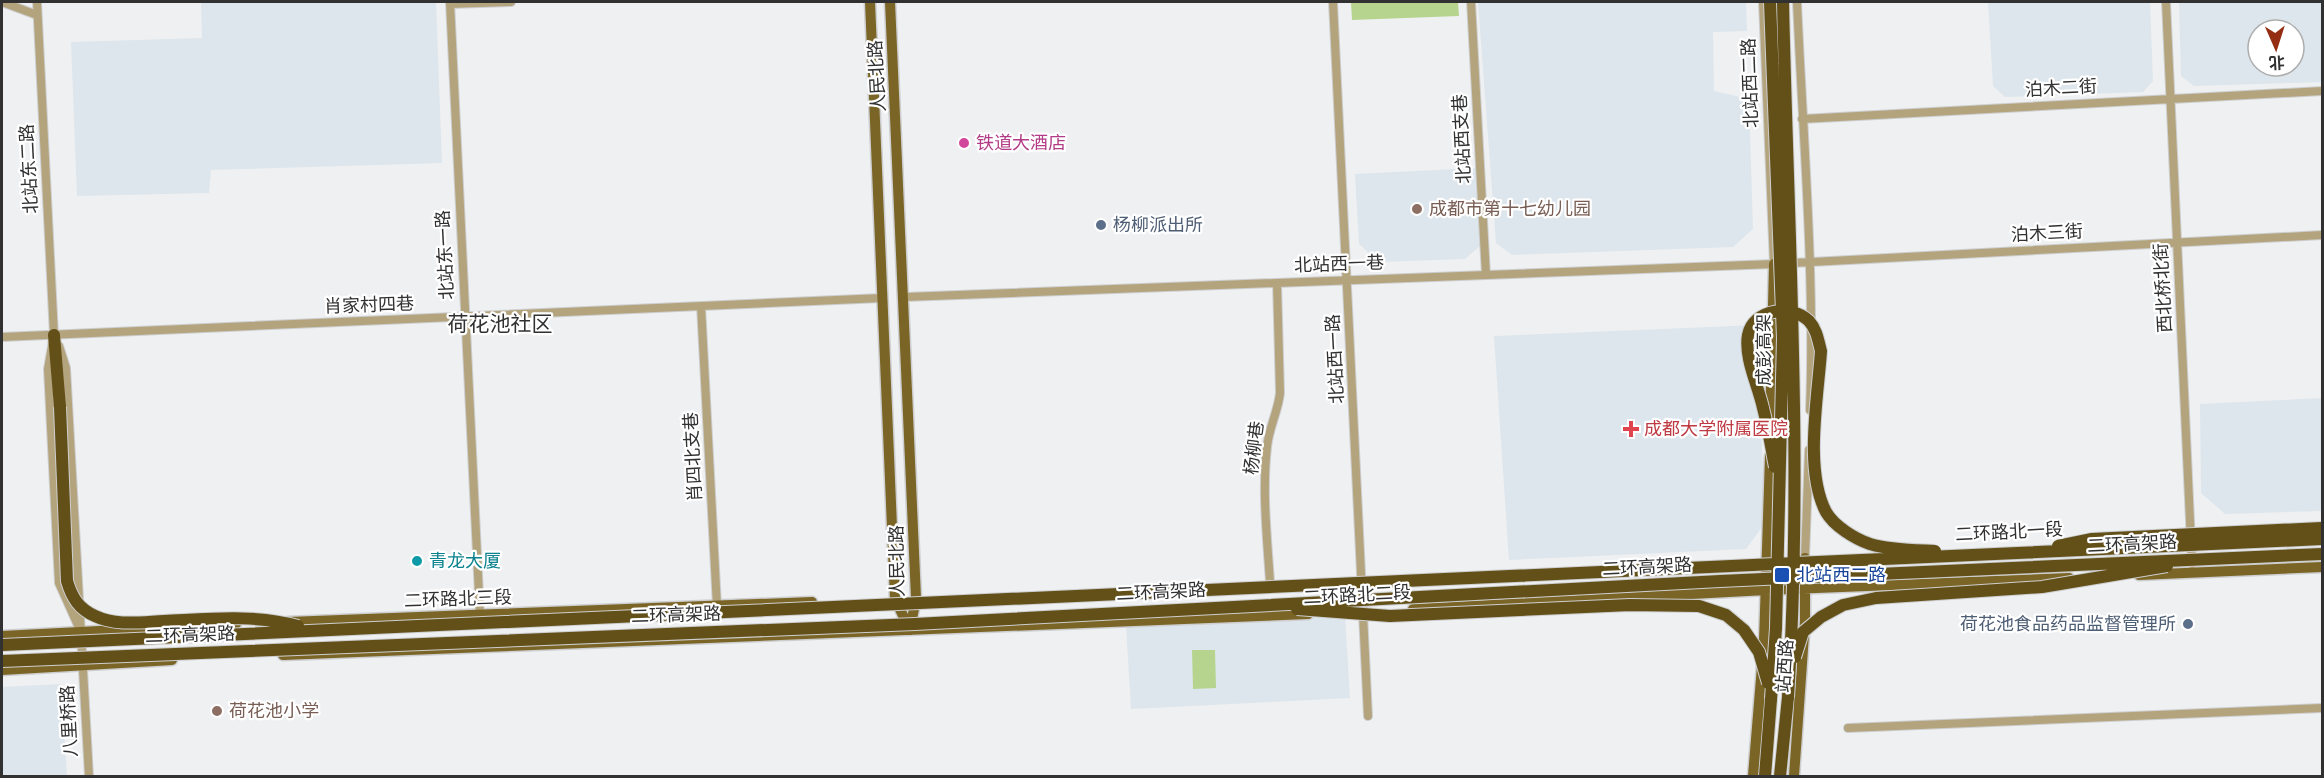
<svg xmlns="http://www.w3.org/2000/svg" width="2324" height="778" font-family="Cabin,'Noto Sans SC',sans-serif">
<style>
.built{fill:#dde6ec;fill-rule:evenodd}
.green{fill:#b6d48e}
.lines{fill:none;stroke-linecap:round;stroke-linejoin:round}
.minor-casing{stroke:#cdcecf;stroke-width:10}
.major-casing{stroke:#cdcecf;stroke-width:13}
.highway-casing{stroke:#cdcecf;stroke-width:14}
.minor{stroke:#b4a47d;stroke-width:8}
.major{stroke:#7b6526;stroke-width:10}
.highway{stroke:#635019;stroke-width:12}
.highway-bridge-casing{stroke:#cdcecf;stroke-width:14;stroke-linecap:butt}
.highway-bridge{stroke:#635019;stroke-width:12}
.hotel-dot{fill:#d1479c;stroke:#fff;stroke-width:2}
.education-dot{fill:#8d6e63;stroke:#fff;stroke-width:2}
.service-dot{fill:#5c6f8a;stroke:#fff;stroke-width:2}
.health-dot{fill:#e0444e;stroke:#fff;stroke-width:2}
.culture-dot{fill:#0f9aa8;stroke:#fff;stroke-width:2}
.transit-dot{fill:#1a4fb4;stroke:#fff;stroke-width:2}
.labels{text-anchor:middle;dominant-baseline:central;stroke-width:4.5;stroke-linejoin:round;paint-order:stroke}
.street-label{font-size:18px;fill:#313132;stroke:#fff}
.hotel-label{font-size:18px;fill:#b23c85;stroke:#fff;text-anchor:start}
.education-label{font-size:18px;fill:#785e54;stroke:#fff;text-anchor:start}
.service-label{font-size:18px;fill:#4e5e75;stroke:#fff;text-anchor:start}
.health-label{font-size:18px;fill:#be3a42;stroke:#fff;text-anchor:start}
.culture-label{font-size:18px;fill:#0d838f;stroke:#fff;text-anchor:start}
.transit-label{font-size:18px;fill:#164399;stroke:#fff;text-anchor:start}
.quarter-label{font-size:21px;fill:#313132;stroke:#fff}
</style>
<rect width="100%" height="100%" fill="#eff0f2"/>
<path class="built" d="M201,2H436L442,163L211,170L209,193L77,196L71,42L202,38Z
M1478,2H1746L1747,31L1713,32L1714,91L1749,99L1753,229L1733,247L1512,255L1496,243Z
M1988,2H2150L2153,81L2143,92L2005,97L1993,86Z
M2179,2H2322V82L2194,86L2181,76ZM2258,30H2294V66H2258Z
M1476,168L1480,246L1465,259L1379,262L1359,244L1355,174Z
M1757,325L1765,523L1746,549L1509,560L1494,336Z
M2322,398V511L2225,514L2201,493L2200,404Z
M1345,616L1350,698L1131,709L1126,625Z
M61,684L67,776H2V687Z"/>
<path class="green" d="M1351,2H1458L1459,16L1352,20Z
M1192,650H1215L1216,688L1193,689Z"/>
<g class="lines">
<g class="minor-casing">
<path id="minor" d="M2,2L37,15
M37,2L54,335L48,369L59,583L81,632
M450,2L480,615
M1333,2L1368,716
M1471,2L1486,275
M1763,2L1774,264
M1797,2C1803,137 1815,274 1810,410
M2166,2L2192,564
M450,4L511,2
M1802,119L2322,91
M905,297L1774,264L2322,235
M701,306L717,606
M2,337L882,298
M59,346L66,368L89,776
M1805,558L1809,450
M1270,582C1267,537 1262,491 1267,447C1269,427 1278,412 1280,393L1277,283
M1848,728L2322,708"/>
</g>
<g class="major-casing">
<path id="major" d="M870,2L895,599L910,630
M890,2L916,598L910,630
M1770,426L1774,264
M2139,575L2322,567
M1413,609L1766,590L2069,578
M288,622L812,602
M2,636L236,624
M283,655L1308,614
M2,670L172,660
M1753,776L1764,642L1770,456
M1794,776L1805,621V558"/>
</g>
<g class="highway-casing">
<path id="highway" d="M54,335L60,407
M1765,776L1771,699
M1780,776L1788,697"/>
</g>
<use href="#minor" class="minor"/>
<use href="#major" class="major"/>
<use href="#highway" class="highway"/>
<g class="highway-bridge-casing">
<path id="highway-bridge" d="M1770,2L1783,338L1776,628L1771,699
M1783,2C1788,233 1803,465 1788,697
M60,407L67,581C72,598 79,609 95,616C116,626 141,622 164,621C209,619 255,614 298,626
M1775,467C1771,447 1768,427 1763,408C1758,385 1744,358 1748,335C1753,309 1792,304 1809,321C1817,330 1818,340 1821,351C1818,397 1804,470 1826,512C1834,526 1855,539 1870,544C1890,550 1914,550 1935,551
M2058,546L2092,539L2322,528
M1297,609L1390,616L1630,605L1699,606L1726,615L1744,630L1759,652L1768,683
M2,645L2322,539
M1795,657L1803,632L1821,617L1843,605L1876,598L2042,587L2167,566
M2,661L915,624L1720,581L2322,554"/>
</g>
<use href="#highway-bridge" class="highway-bridge"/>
</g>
<circle class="hotel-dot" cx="964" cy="143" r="6"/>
<g class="education-dot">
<circle cx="1417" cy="209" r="6"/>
<circle cx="217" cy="711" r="6"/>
</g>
<g class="service-dot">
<circle cx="1101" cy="225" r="6"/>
<circle cx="2188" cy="624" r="6"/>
</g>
<path class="health-dot" d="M1628 420h6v6h6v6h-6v6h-6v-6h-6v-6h6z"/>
<circle class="culture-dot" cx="417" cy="561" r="6"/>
<rect class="transit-dot" x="1774" y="567" width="16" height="16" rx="3"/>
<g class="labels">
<g class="street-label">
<text transform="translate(877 76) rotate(-93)">人民北路</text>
<text transform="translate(1750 83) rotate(-92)">北站西二路</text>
<text transform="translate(2061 88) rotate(-3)">泊木二街</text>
<text transform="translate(1462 139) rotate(-93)">北站西支巷</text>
<text transform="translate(29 169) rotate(-93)">北站东二路</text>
<text transform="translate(2047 233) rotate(-3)">泊木三街</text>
<text transform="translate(445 255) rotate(-93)">北站东一路</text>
<text transform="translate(1339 264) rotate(-2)">北站西一巷</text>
<text transform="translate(2163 288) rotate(-93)">西北桥北街</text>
<text transform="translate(369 305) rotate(-2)">肖家村四巷</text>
<text transform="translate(1764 350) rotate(-90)">成彭高架</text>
<text transform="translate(1335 359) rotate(-93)">北站西一路</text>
<text transform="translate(1254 448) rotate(-83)">杨柳巷</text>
<text transform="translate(693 457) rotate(-93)">肖四北支巷</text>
<text transform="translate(2009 532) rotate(-3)">二环路北一段</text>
<text transform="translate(2132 544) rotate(-3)">二环高架路</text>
<text transform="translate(897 561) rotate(-91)">人民北路</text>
<text transform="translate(1647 567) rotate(-3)">二环高架路</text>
<text transform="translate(1161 592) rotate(-3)">二环高架路</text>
<text transform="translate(1357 595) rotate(-3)">二环路北二段</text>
<text transform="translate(458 599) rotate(-2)">二环路北三段</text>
<text transform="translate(676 615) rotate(-2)">二环高架路</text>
<text transform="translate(190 635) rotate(-2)">二环高架路</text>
<text transform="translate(1785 666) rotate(-86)">站西路</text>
<text transform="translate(69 721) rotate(-93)">八里桥路</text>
</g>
<g class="hotel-label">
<text x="976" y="143">铁道大酒店</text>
</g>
<g class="education-label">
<text x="1429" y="209">成都市第十七幼儿园</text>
<text x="229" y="711">荷花池小学</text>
</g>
<g class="service-label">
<text x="1113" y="225">杨柳派出所</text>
<text x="2176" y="624" text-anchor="end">荷花池食品药品监督管理所</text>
</g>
<g class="health-label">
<text x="1644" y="429">成都大学附属医院</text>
</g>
<g class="culture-label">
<text x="429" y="561">青龙大厦</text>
</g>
<g class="transit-label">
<text x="1796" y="575">北站西二路</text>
</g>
<g class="quarter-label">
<text x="500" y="323">荷花池社区</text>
</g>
</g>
<rect width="2324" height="778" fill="none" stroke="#313132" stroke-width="6"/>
<g transform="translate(2276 48) rotate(177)"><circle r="28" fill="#ffffff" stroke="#adadad" stroke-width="1.5"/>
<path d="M0-4.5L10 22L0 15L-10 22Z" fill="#952d13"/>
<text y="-9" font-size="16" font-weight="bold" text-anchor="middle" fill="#313132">北</text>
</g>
</svg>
